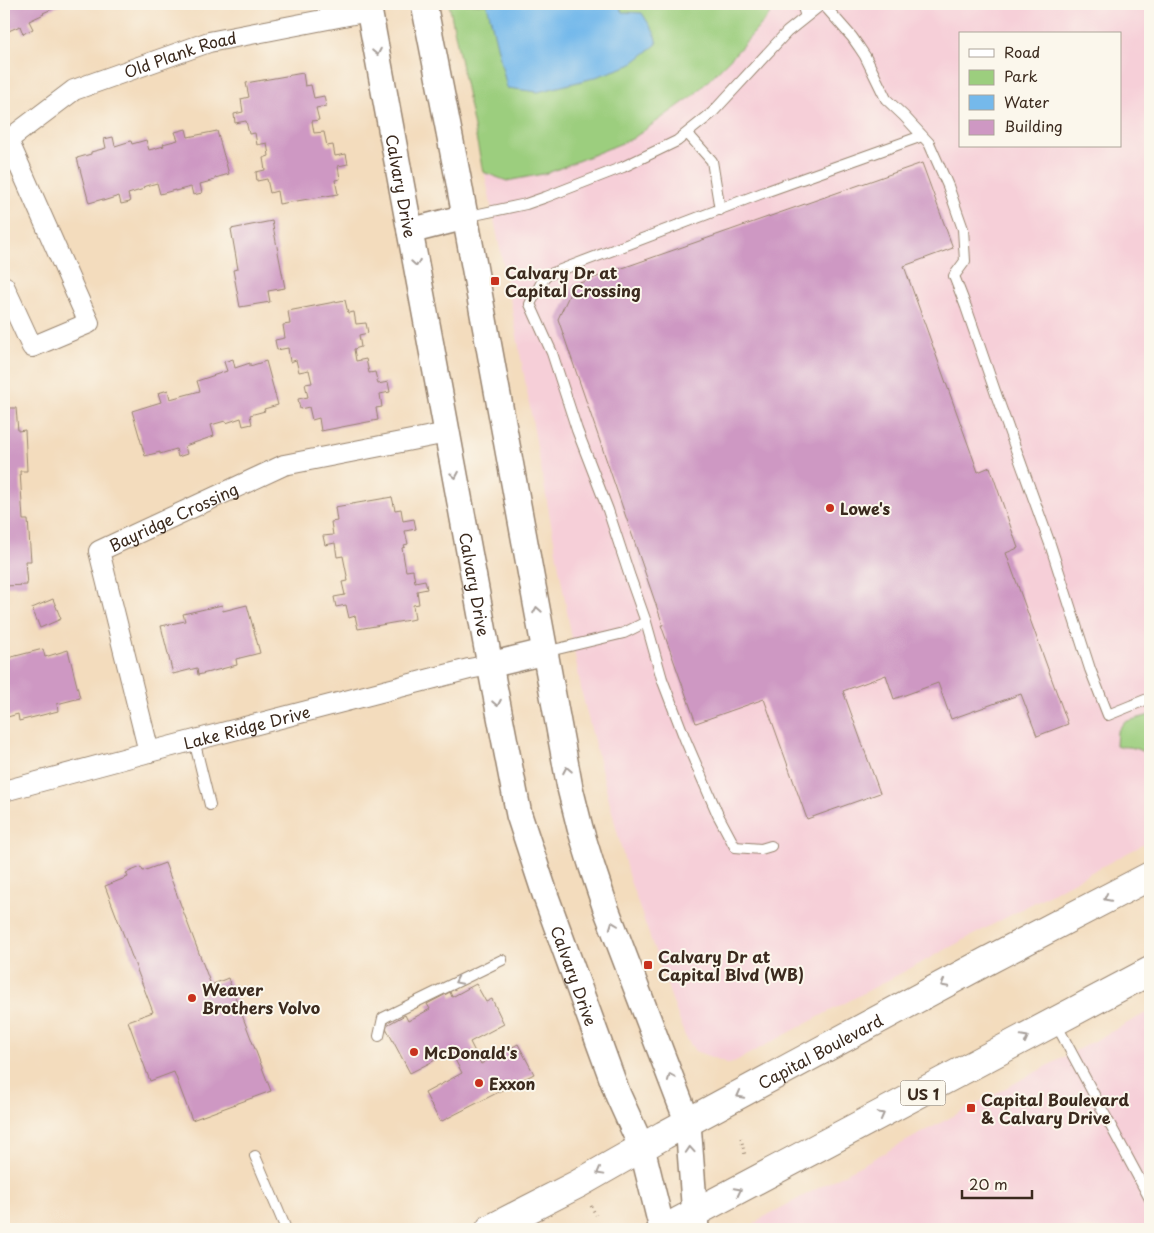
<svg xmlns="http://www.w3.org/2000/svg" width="1154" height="1233" font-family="'Playpen Sans',sans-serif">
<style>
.built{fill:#f6cfd8;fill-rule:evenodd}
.green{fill:#9cce7e;stroke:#6c7c4e}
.water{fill:#75b9eb;stroke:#587284}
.building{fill:#ce98c3}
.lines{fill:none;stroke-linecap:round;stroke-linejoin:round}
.service-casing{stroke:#97836e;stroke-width:12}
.minor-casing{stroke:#97836e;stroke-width:22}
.tertiary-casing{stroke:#97836e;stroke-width:28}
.trunk-casing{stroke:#97836e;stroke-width:30}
.path{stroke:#97836e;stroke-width:3;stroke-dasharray:1 4;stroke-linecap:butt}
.service{stroke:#fff;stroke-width:10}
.minor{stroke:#fff;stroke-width:20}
.tertiary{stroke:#fff;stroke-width:25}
.trunk{stroke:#fff;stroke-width:28}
.oneway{stroke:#a79f9a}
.poi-dot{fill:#c8321e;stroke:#fbf7ec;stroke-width:2}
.labels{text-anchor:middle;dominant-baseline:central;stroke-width:4;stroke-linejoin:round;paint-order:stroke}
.shield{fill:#fbf7ec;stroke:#75685c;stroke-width:1}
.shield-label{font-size:15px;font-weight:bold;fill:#3b2a1e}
.street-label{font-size:16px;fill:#3b2a1e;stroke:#fbf7ec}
.poi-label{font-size:16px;font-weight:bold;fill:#3b2a1e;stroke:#fbf7ec;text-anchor:start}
</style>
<rect width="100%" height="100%" fill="#fbf7ec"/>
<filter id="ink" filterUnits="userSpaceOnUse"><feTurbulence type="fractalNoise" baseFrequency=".02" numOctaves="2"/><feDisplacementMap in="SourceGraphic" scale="10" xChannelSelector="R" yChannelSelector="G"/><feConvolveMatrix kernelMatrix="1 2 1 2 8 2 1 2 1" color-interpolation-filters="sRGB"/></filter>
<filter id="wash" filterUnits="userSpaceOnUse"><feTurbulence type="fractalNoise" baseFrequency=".0096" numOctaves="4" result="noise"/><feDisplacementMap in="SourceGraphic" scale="20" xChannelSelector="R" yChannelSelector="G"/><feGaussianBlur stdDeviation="1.12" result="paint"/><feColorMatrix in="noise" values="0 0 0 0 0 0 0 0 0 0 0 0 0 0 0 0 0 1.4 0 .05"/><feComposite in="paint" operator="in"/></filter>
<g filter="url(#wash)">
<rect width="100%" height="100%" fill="#f3dcbd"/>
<path class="built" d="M450,4H1150V841L730,1064L695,1051L685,1036L629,878L582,694L510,298ZM960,34H1120V146H960Z
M1150,1011V1229H748L762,1218Z"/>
<path class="green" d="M449,4H778L767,18L735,54L694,95L632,139L548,173L507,181L483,172Z
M1150,715V756C1146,753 1140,750 1134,748C1127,746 1122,748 1116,745L1117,732L1124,722Z"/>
<path class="water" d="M487,4H618L622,12L642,13L654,32L657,44L630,65L590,79L538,92L507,88Z"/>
<g id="blocks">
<path class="building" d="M4,4H63L43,13L44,14L29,21L33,29L23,34L20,26L4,33Z
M303,73L305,86L311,85L314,98L324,96L326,106L316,108L319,120L312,121L314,133L324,132L327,146L333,145L335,156L346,154L348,164L338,166L340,179L335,180L338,194L279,204L277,191L270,193L267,179L257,181L256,172L265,170L263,158L269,156L267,143L257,145L255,133L249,134L246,121L235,123L234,114L243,112L241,99L249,97L246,83Z
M186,129L188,137L217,131L229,174L215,178V180L200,184L202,193L193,195L191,187L175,191V190L160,194L157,183L143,187L144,189L128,194L130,202L121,204L119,196L103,201V199L89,203L77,158L91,154V152L106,148L104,139L113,137L115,146L131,141L132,144L146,140L149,150L164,146L163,144L178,140L175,132Z
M922,163L953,248L904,266L978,472L990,467L1018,548L1006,553L1068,724L1037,736L1021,694L951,719L938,683L894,699L886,675L843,691L880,793L807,819L764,699L696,723L661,625H663L558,319L574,285Z
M272,221L285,288L268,291L270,302L240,307L233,270L238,269L231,229Z
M345,300L348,313L354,312L356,324L366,323L368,333L359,335L361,347L354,349L356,361L366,359L369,373L375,372L378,384L388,382L390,392L380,394L382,407L376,408L378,420L321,431L319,418L312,420L309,407L300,409L298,399L308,397L305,384L312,383L309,370L299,372L296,360L290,362L288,348L277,350L275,340L285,338L283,325L290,324L288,311Z
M233,359L235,368L250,363V366L266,361L278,405L264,409L265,411L250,415L252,424L243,426L241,418L226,423L225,421L211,425L214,436L185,446L187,454L178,457L176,449L160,454V452L145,456L132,411L161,402L158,393L168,390L170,399L200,391L197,381L227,371L224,362Z
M4,408H16L18,431L25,430L27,471H20L23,520H28L31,561H25L27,585L4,586Z
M392,497L395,510L401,509L403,521L414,519L416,529L405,531L408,544L404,545L405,547L402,548L406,571L413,570L415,582L425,580L427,589L417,591L419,604L413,605L415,619L358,629L355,616L349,618L346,605L336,607L334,597L345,595L342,582L348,581L343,556L337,557L335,543L325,545L323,536L333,535L331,522L337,521L335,507Z
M53,599L61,619L40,628L32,608Z
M222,605L223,611L247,605L260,653L236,659L237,665L198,675L197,668L173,674L161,626L185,621L183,614Z
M43,649L45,657L68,650L80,698L57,704L58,711L19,721L18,714L4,718V666H5L4,659Z
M165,863L211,985L228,978L271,1091L192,1120L174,1072L150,1081L128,1021L153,1012L105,886L128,877L126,873L141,867L143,871Z
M476,984L486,1002L492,999L504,1024L470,1042L481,1064L518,1044L534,1074L440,1122L425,1093L462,1073L451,1052L410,1073L385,1026L405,1015L408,1021L430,1009L427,1004L450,992L452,997Z"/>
</g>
</g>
<g filter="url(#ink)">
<use href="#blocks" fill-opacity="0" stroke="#97836e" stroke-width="1"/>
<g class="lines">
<g class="service-casing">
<path id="service" d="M802,4L806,17
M823,4L852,37L859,47L865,56L886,99L904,116L929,143L948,186L963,229L965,261L954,276L966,307L997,397L1050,544L1090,669L1108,715L1150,698
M687,133L712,161L720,210
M465,217L526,204L546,197L623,167L677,141L712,113L787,32L822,4
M646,622L662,679L685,739L718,815L735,847L761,849L771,846
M545,652L624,633L646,622L630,577L608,510L577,430L552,353L530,304L545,276L765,192L922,136
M194,740L210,805
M1055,1022L1150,1199
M379,1036L383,1018L502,960
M255,1156L286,1229"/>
</g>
<g class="minor-casing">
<g id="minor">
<path id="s1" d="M4,143L74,90L209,42L369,11"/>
<path d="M4,286L32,347L89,323L8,140"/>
<path id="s2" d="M149,752L99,551L284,465L447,433"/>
<path id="s3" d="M4,791L149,752L469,669L490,665"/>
</g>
</g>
<g class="tertiary-casing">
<g id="tertiary">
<path id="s4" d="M368,4L490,665L519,815L546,897L618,1095L642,1148L662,1229"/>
<path d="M424,4L458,178L570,788L580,828L592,867L605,906L688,1123L696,1229"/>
<path d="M410,231L465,217"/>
<path d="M490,665L544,652"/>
</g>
</g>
<g class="trunk-casing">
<g id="trunk">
<path id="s5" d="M490,1229L578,1184L664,1135L987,961L1150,876"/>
<path d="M664,1229L1150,971"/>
</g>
</g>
<path class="path" d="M741,1138L745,1155
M591,1206L596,1215"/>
<use href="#service" class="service"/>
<use href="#minor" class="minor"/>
<use href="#tertiary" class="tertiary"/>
<use href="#trunk" class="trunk"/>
</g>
<defs><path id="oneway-chevron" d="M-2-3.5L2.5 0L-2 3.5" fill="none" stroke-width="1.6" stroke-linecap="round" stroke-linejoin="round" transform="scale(1.25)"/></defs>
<g class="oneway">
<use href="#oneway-chevron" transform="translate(377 52) rotate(79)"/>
<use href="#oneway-chevron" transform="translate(416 263) rotate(80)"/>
<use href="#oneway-chevron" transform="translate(455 475) rotate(80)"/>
<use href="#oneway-chevron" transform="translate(537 610) rotate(-100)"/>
<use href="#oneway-chevron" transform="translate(497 703) rotate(79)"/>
<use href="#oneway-chevron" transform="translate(567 770) rotate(-101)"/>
<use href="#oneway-chevron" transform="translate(1107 898) rotate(152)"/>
<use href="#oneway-chevron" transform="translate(613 925) rotate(-111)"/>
<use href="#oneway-chevron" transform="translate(458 981) rotate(154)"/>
<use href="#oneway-chevron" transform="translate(944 984) rotate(152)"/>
<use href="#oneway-chevron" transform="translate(1025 1038) rotate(-28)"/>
<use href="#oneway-chevron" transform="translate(671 1077) rotate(-112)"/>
<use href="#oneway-chevron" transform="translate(740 1095) rotate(152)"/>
<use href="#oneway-chevron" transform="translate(881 1115) rotate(-28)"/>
<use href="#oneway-chevron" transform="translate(690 1150) rotate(-94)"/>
<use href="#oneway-chevron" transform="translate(600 1172) rotate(151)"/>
<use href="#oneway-chevron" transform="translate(738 1191) rotate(-27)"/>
</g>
</g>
<g class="poi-dot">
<rect x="490" y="276" width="10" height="10" rx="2.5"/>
<circle cx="830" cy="508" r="5"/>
<rect x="643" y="960" width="10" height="10" rx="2.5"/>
<circle cx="192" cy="998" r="5"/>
<circle cx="414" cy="1052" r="5"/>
<circle cx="479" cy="1083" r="5"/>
<rect x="966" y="1103" width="10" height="10" rx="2.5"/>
</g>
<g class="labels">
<rect class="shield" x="900.5" y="1080.5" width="45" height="25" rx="4"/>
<g class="shield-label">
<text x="923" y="1093">US 1</text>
</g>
<g class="street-label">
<text stroke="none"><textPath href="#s1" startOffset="200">Old Plank Road</textPath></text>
<text stroke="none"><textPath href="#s4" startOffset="185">Calvary Drive</textPath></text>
<text stroke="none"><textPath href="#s2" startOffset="289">Bayridge Crossing</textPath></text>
<text stroke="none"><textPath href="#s4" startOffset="590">Calvary Drive</textPath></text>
<text stroke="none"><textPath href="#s3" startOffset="251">Lake Ridge Drive</textPath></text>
<text stroke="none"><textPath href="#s4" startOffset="995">Calvary Drive</textPath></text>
<text stroke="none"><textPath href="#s5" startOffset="375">Capital Boulevard</textPath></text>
</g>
<g class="poi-label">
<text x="505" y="272">Calvary Dr at<tspan x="505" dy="18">Capital Crossing</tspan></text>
<text x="840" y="508">Lowe's</text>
<text x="658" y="956">Calvary Dr at<tspan x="658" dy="18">Capital Blvd (WB)</tspan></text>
<text x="202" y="989">Weaver<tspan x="202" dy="18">Brothers Volvo</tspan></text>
<text x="424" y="1052">McDonald's</text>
<text x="489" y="1083">Exxon</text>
<text x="981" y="1099">Capital Boulevard<tspan x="981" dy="18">&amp; Calvary Drive</tspan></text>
</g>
</g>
<rect width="1154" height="1233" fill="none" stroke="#fbf7ec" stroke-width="20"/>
<rect x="959" y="32" width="162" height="115" fill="#fbf7ec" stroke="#aea59a"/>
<rect x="969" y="49" width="25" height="8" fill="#ffffff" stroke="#aea59a"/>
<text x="1004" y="58" font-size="15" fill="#3b2a1e">Road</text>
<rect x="969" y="70" width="25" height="15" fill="#9cce7e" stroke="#aea59a"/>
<text x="1004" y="82" font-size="15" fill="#3b2a1e">Park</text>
<rect x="969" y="95" width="25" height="15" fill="#75b9eb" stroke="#aea59a"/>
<text x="1004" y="108" font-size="15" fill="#3b2a1e">Water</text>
<rect x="969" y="120" width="25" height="15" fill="#ce98c3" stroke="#aea59a"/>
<text x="1004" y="132" font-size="15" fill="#3b2a1e">Building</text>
<path d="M962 1190v8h70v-8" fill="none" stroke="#3b2a1e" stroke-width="2.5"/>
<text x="969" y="1190" font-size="15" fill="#3b2a1e" stroke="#fbf7ec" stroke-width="4" paint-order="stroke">20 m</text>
</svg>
